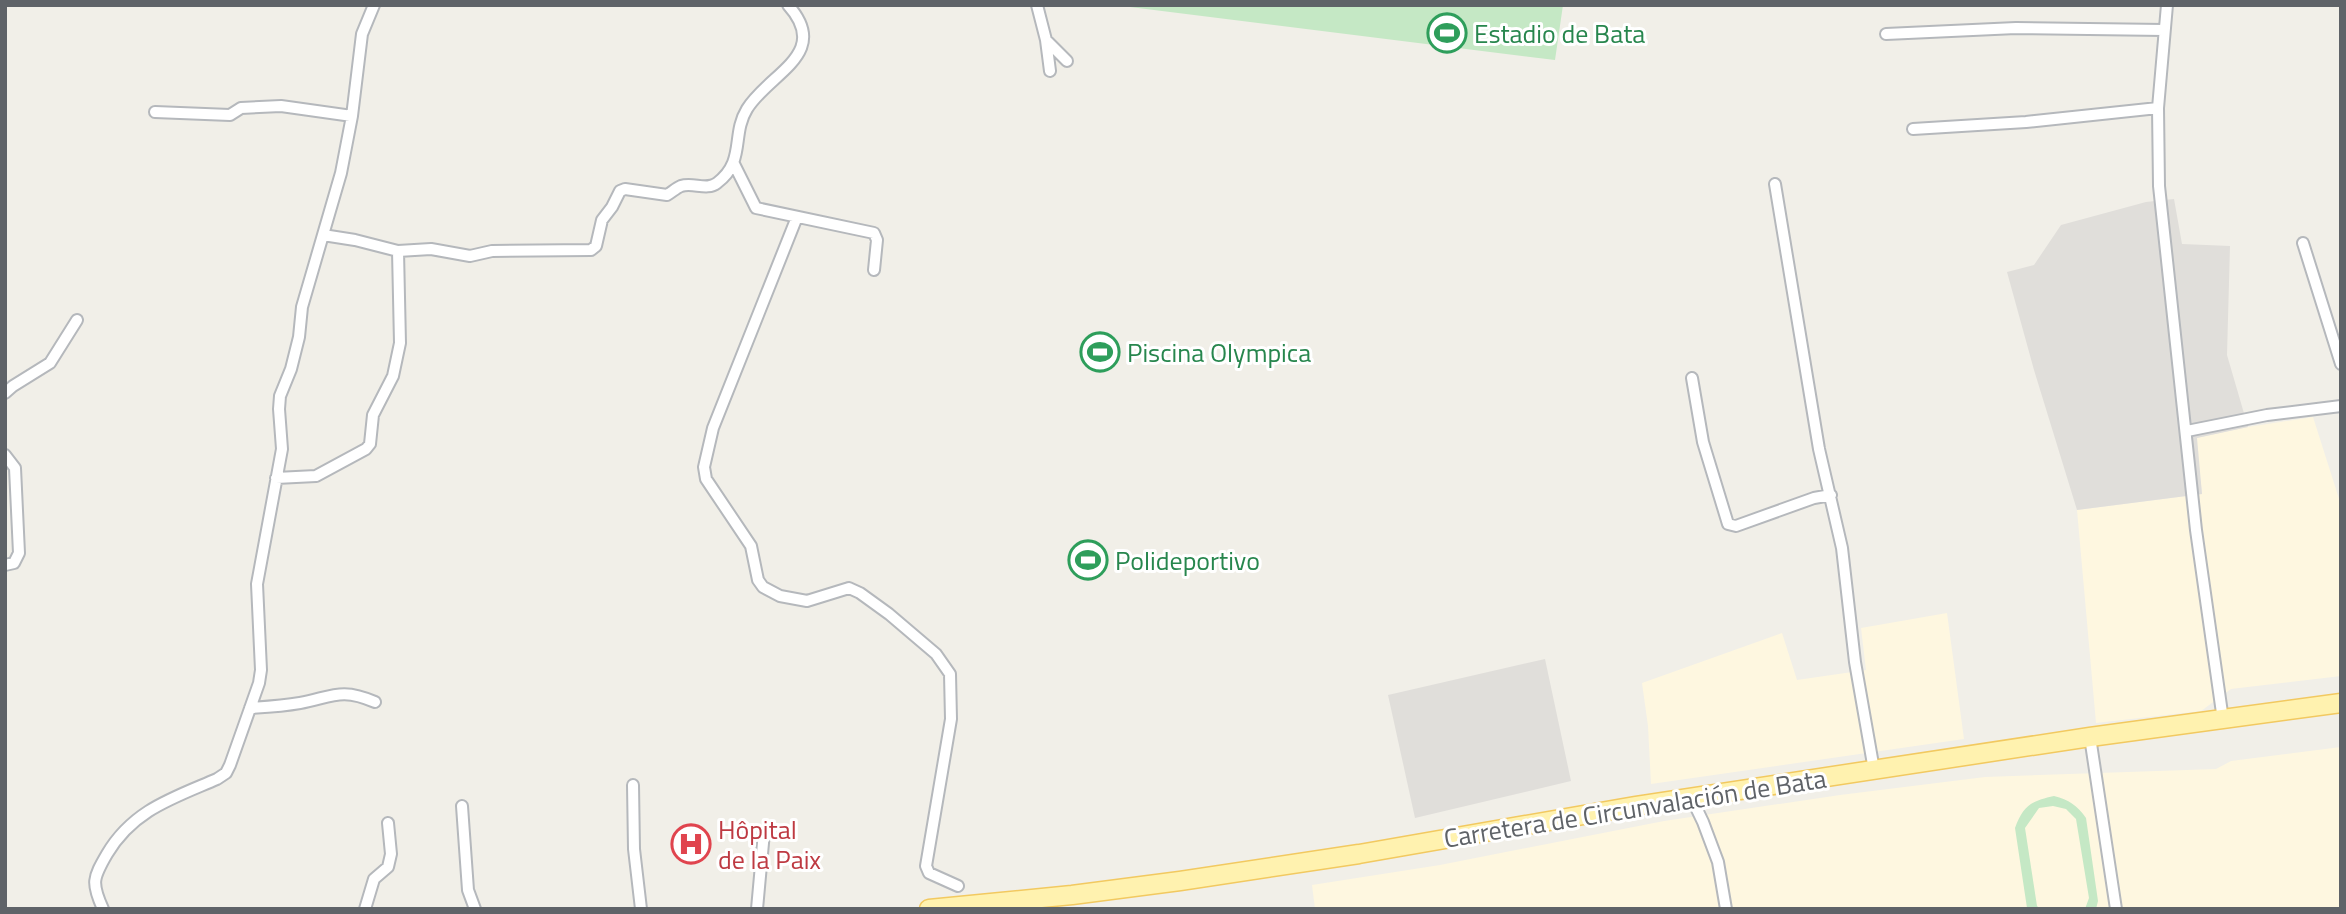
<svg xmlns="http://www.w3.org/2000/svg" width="2346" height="914" font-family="'Titillium Web',sans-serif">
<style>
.commercial{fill:#fef7e0}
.industrial{fill:#e0deda}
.park{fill:#c5e8c5}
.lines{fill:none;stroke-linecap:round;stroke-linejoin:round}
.minor-casing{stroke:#b5b8bc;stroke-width:14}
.primary-casing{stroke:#f2c960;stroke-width:21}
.minor{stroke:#fff;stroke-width:10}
.primary{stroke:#fff2af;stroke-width:18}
.labels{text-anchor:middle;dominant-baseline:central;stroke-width:6;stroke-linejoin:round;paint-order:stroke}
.leisure-label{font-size:26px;fill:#27864d;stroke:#fff;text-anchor:start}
.street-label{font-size:26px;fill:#5f6368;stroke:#fff}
.health-label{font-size:26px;fill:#be3a42;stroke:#fff;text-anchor:start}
</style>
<rect width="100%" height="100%" fill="#f1efe8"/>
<path class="commercial" d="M2313,417L2341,505V676L2231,689L2201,711L2096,723L2077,510L2202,494L2196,438L2248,427Z
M1947,613L1964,739L1651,784L1648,726L1642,683L1782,633L1797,680L1866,670L1861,628Z
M2341,747V909H1315L1312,885L1440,865L1664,821L1840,795L1985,777L2216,769L2231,761Z"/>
<path class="industrial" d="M2174,199L2182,244L2230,246L2227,355L2248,427L2197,438L2202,494L2077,510L2034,370L2007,272L2034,265L2061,225L2146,202Z
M1545,659L1571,781L1415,818L1388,695Z"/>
<path class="park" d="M1114,5H1563L1555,60Z
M2054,796C2069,800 2077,805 2086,818L2098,901L2096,909H2085L2089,898L2076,819L2066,809L2053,806L2039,808L2025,828L2037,906L2040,909L2027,908L2015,828C2023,806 2031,801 2054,796Z"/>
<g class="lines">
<g class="minor-casing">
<path id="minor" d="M1037,5L1046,40L1050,71
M2167,5L2158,108L2159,186L2196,530L2223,720
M1886,34L2016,28L2164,30
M1046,40L1067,61
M155,112L230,115L241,108L281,106L352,116
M1913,129L2026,122L2158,108
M734,164L756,208L874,233L877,240L874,270
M1775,184L1819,449L1842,548L1855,662L1874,770
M797,217L713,428L704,467L706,479L751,546L758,580L763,587L780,596L807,601L849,588L860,593L889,614L936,654L950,674L951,719L926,866L929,873L958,886
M323,235L355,240L398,251L431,249L470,256L492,251L591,250L596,246L602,220L612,207L620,191L625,189L667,195C671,193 676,188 681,186C693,182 707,191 717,183C746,161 731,135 747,109C769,73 832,54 788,5
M2303,243L2341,364
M1692,378L1703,442L1728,524L1736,526L1814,498L1831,495
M5,393L13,386L50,363L77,320
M2187,431L2267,415L2341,406
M5,455L15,468L19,553L14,563L5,565
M276,478L316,476L366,449L370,444L373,415L393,376L400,343L398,251
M250,708C266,707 283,706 300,703C332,697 341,687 375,702
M2090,737L2116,909
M633,785L634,849L641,909
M1691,797L1703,822L1718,862L1726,909
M462,806L468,890L475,909
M103,909C91,883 93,878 107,854C133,810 173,798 217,779L226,773L230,765L259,683L261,670L257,584L282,449L279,409L280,396L291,369L299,337L302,307L341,173L352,116L362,34L374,5
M365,909L374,879L388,867L391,854L388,823
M757,909L764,832"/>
</g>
<g class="primary-casing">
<path id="primary" d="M929,909L1072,895L1180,881L1359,854L1635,806L2090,737L2341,703"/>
</g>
<use href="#minor" class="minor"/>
<use href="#primary" class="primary"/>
</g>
<defs>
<g id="stadium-ring" transform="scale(2.0125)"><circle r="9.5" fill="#fff" stroke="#2e9e5b" stroke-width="1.5"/><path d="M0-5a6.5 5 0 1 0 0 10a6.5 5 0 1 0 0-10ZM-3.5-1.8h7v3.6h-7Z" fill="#2e9e5b"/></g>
<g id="hospital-ring" transform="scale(2.0125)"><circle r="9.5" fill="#fff" stroke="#e0444e" stroke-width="1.5"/><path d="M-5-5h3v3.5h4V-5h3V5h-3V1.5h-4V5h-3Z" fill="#e0444e"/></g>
</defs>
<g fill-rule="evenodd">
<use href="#stadium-ring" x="1447" y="33"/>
<use href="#stadium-ring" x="1100" y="352"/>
<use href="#stadium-ring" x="1088" y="560"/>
<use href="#hospital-ring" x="691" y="844"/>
</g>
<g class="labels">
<g class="leisure-label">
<text x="1474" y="33">Estadio de Bata</text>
<text x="1127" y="352">Piscina Olympica</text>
<text x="1115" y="560">Polideportivo</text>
</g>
<g class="street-label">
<text transform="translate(1635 808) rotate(-9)">Carretera de Circunvalación de Bata</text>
</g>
<g class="health-label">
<text x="718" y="829">Hôpital<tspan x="718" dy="30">de la Paix</tspan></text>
</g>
</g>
<rect width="2346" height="914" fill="none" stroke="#5f6368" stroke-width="14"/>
</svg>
